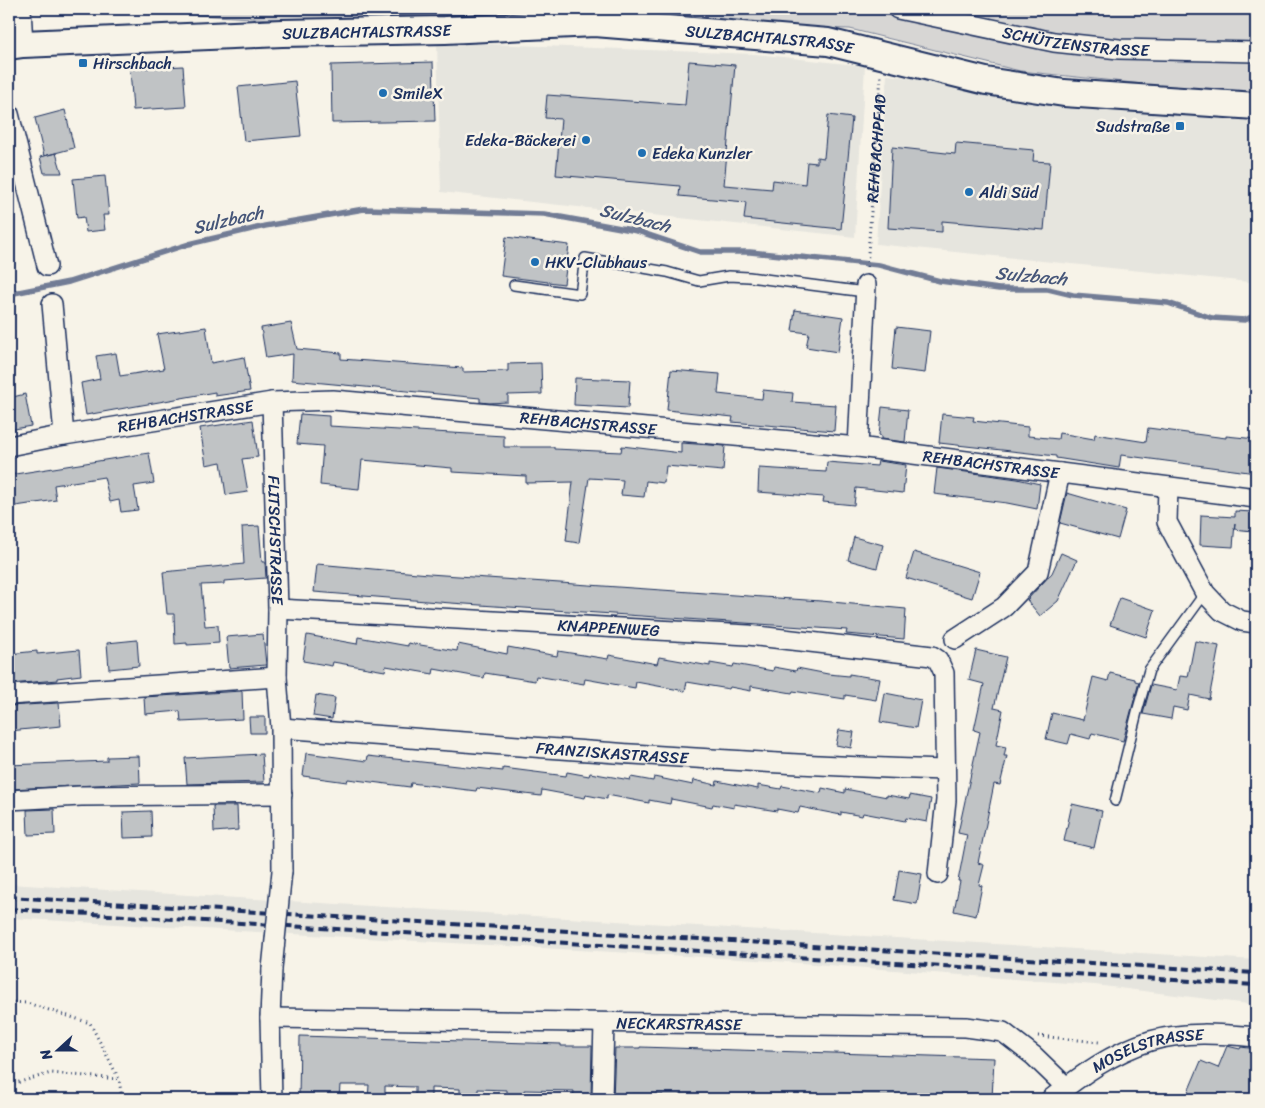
<svg xmlns="http://www.w3.org/2000/svg" width="1265" height="1108" font-family="Sriracha,sans-serif">
<style>
.built{fill:#e6e5de}
.green{fill:#d7d6d4;stroke:#798299}
.lines{fill:none;stroke-linecap:round;stroke-linejoin:round}
.stream{stroke:#727c95;stroke-width:5.5}
.building{fill:#c0c3c5;stroke:#1b2f5e}
.service-casing{stroke:#1b2f5e;stroke-width:12}
.minor-casing{stroke:#1b2f5e;stroke-width:22}
.secondary-casing{stroke:#1b2f5e;stroke-width:30}
.path{stroke:#1b2f5e;stroke-width:3;stroke-dasharray:1 4;stroke-linecap:butt}
.service{stroke:#f7f3e8;stroke-width:9}
.minor{stroke:#f7f3e8;stroke-width:19}
.secondary{stroke:#f7f3e8;stroke-width:26}
.rail{stroke:#1b2f5e;stroke-width:4;stroke-dasharray:8 4;stroke-linecap:butt}
.minor-bridge-casing{stroke:#1b2f5e;stroke-width:22;stroke-linecap:butt}
.minor-bridge{stroke:#f7f3e8;stroke-width:19}
.poi-dot{fill:#1f6fb2;stroke:#f7f3e8;stroke-width:2}
.labels{text-anchor:middle;dominant-baseline:central;stroke-width:5;stroke-linejoin:round;paint-order:stroke}
.street-label{font-size:16px;fill:#1b2f5e;stroke:#f7f3e8}
.poi-label{font-size:16px;fill:#1b2f5e;stroke:#f7f3e8;text-anchor:start}
.water-label{font-size:18px;font-style:italic;fill:#465679;stroke:#f7f3e8}
</style>
<rect width="100%" height="100%" fill="#f7f3e8"/>
<filter id="ink" filterUnits="userSpaceOnUse"><feTurbulence type="fractalNoise" baseFrequency=".02" numOctaves="2"/><feDisplacementMap in="SourceGraphic" scale="10" xChannelSelector="R" yChannelSelector="G"/><feConvolveMatrix kernelMatrix="1 2 1 2 8 2 1 2 1" color-interpolation-filters="sRGB"/></filter>
<g filter="url(#ink)">
<path class="built" d="M437,42L755,54L865,66L855,237L441,192Z
M887,75L1256,121V253L1249,282L876,244Z
M9,884L1256,960V1005L1095,985L774,961L9,918Z"/>
<path class="green" d="M155,9H1256V96L1020,71L850,29L508,19L311,21L157,13Z"/>
<g class="lines">
<path class="stream" d="M9,294L69,282L189,244L265,226L364,209L544,214L637,231L700,252H750L879,265L940,281L999,289H1048L1073,295L1168,303L1212,318L1245,320L1256,315"/>
</g>
<path class="building" d="M689,61L735,65L724,185L772,189L773,180L805,184L807,162L817,163V157L824,158L828,115L852,118L841,229L744,219L746,202L679,196L680,186L556,175L561,119L545,118L547,95L685,105Z
M433,62L435,121L332,123L331,65Z
M183,66L186,107L133,110L130,69Z
M295,81L301,136L244,141L238,87Z
M65,110L74,148L44,156L35,118Z
M956,143L1034,150L1033,161L1050,162L1044,230L942,221V232L888,228L892,147L955,154Z
M56,153L62,173H44L40,157Z
M105,176L109,215H103L105,230L86,232L84,217L77,218L73,179Z
M506,237L569,245L564,284L501,276Z
M795,310L843,317L838,352L806,347L809,333L792,331Z
M291,323L297,349L341,353V359L463,368V372L508,371V364L541,363L542,394L508,395V402L489,403L480,402V398L292,380L293,354L266,358L261,328Z
M206,327L211,363L244,357L250,391L215,396V392L86,415L81,383L100,379L96,356L116,353L120,376L164,369L157,334Z
M896,327L930,331L925,373L892,369Z
M671,370L720,374L718,394L762,399L763,390L793,393L792,402L836,405L834,431L732,422L733,417L667,410Z
M575,378L630,380L628,408L574,405Z
M25,394L31,426L9,430V398Z
M882,407L908,410L905,442L881,439V436L879,435Z
M300,414L329,416V426L504,436V447H554V449L621,452L622,446L681,453V443L725,446L723,471L666,466L664,483L646,481L644,497L621,495L623,480L589,478L579,543L566,541L573,482L526,483V476L452,472V468L362,460L359,489L320,485L323,446L297,444Z
M942,414L974,417L973,421L1028,427V436L1058,439L1059,433L1094,439L1095,434L1146,442L1148,428L1226,438V436L1256,439V473L1121,455L1119,468L1056,458V456L939,443Z
M253,420L258,457L242,459L248,492L226,495L221,462L206,465L200,428Z
M149,453L154,483L134,486L138,510L121,512L119,500L110,502L104,477L54,485L56,500L9,507V475Z
M878,461L906,465L903,493L856,488L854,505L823,502L824,497L758,492L759,468L826,472L827,462L877,466Z
M937,468L1017,479L1040,484L1037,509L1007,503L934,494Z
M1067,493L1126,510L1118,539L1060,523Z
M1235,511L1253,512L1252,531L1234,529L1235,523L1233,547L1200,545L1201,515L1235,517Z
M259,526L262,562H265L266,578L224,581V584L201,585L205,626L218,625L219,643L187,645V643L175,644L174,614H167L163,572L244,564L242,527Z
M854,537L883,545L877,568L848,560Z
M914,552L980,572L972,598L906,578Z
M1061,553L1077,560L1058,601L1040,616L1027,600L1052,573Z
M317,564L429,574L821,601L906,609L904,639L846,634L847,630L451,603L314,592Z
M1120,598L1155,610L1146,637L1110,625Z
M263,634L266,665L229,668L226,637Z
M307,635L357,644L358,637L408,646V643L457,651L458,644L507,654L508,647L557,656L558,651L608,659L609,655L657,664L659,657L710,666V663L733,667L734,664L773,671L774,667L796,671L797,668L828,674L849,676V674L880,679L876,700L845,695V699L793,691L792,693L751,686V691L730,687L729,689L687,682L685,691L636,682L635,688L585,679L584,684L536,676L535,681L485,673L484,678L434,669L433,674L386,666L385,671L333,662L332,666L303,661Z
M137,640L139,666L109,669L107,643Z
M1195,641L1219,646L1209,699L1190,695L1187,710L1173,707L1171,719L1143,714L1151,685L1177,690L1180,676L1188,677Z
M79,650L81,675L57,678V680L10,684L9,654L37,651V654Z
M976,650L1006,657L994,708L1003,710L996,745L1006,747L1004,756H1007L1000,785L994,784L988,814L978,863L984,865L979,885L982,886L976,916L954,911L960,881H958L967,835L958,833L980,732L974,730L984,684L969,680Z
M1110,673L1135,679V681L1139,682L1123,741L1092,733L1090,739L1071,734L1068,744L1046,739L1052,713L1083,720L1093,677L1108,681Z
M242,691L243,719L181,722L180,711L145,714L144,697Z
M885,693L921,700L916,728L880,722Z
M316,695L335,698L332,719L313,716Z
M59,703L61,726L9,731V706Z
M249,717H265V733H250Z
M839,730L854,732L851,748L836,745Z
M306,753L367,761L368,756L503,771V768L566,776L567,772L589,776L590,773L630,780L631,777L653,781L654,777L693,785L694,780L716,785L717,781L758,789V785L781,789L782,786L821,793L822,788L845,793V789L887,797V795L909,799L910,795L931,799L927,822L906,818L905,821L863,813L862,816L841,812V815L800,807L798,813L777,809V811L734,804V808L713,804L712,807L671,799L670,804L649,800V803L607,795V799L586,795L585,798L542,790L541,796L477,788L476,791L411,783L410,787L348,779L347,782L303,776Z
M262,754L264,782L187,784L185,758Z
M139,756L140,783L9,789V765L107,761V757Z
M1072,804L1102,811L1094,848L1064,841Z
M213,806H237L238,830L214,832Z
M54,809L55,834L28,835L27,810Z
M151,811L152,837L124,838L123,812Z
M899,870L922,874L917,904L894,900Z
M300,1036L561,1044V1046H592L591,1099H573L574,1091L524,1090V1099H507V1090L478,1089V1099H460V1089L431,1088V1099H415V1087L385,1086V1099H368L369,1085H340L339,1099H299Z
M1227,1046L1240,1049L1241,1047L1256,1049V1099H1185L1201,1061L1218,1068Z
M640,1047L994,1058L992,1099H755V1098L725,1097V1099H708L709,1096L680,1095V1099H662L663,1095L632,1094V1099H613L615,1048H640Z"/>
<g class="lines">
<g class="service-casing">
<path id="service" d="M514,285L580,294L585,258L667,272L699,281L729,276L749,277L865,292
M1115,801L1137,712L1149,670L1205,593"/>
</g>
<g class="minor-casing">
<g id="minor">
<path d="M21,9L23,44"/>
<path id="s2" d="M898,9L1054,42L1119,49L1256,52"/>
<path d="M9,114L47,266"/>
<path d="M52,304L64,435"/>
<path id="s3" d="M272,402L278,609L277,677L281,728L282,871"/>
<path id="s4" d="M9,446L64,435L272,402L333,400L858,447L1256,498"/>
<path d="M858,447L866,285"/>
<path d="M1168,487L1167,522L1205,593L1222,611L1242,621L1256,623"/>
<path id="s5" d="M278,609L748,635L932,656L938,660L944,673L946,800L938,874"/>
<path d="M955,639L1004,607L1038,572L1060,473"/>
<path d="M9,695L277,677"/>
<path id="s6" d="M281,728C502,745 723,763 944,770"/>
<path d="M9,800L81,796L282,794"/>
<path id="s7" d="M270,1018L966,1027L1003,1032L1034,1056L1066,1087"/>
<path d="M272,1099L270,1018L272,969"/>
<path d="M602,1099L604,1023"/>
<path id="s8" d="M1051,1099C1081,1075 1112,1053 1150,1041C1184,1031 1221,1034 1256,1037"/>
</g>
</g>
<g class="secondary-casing">
<g id="secondary">
<path id="s9" d="M9,46L23,44L282,33L445,30L595,23L828,42L986,81L1064,93L1256,106"/>
</g>
</g>
<g class="path">
<path id="s1" d="M867,267L881,76"/>
<path d="M9,1002L27,1003L90,1023L119,1079L122,1099"/>
<path d="M1038,1036L1099,1042"/>
<path d="M9,1085L51,1073L119,1079"/>
</g>
<use href="#service" class="service"/>
<use href="#minor" class="minor"/>
<use href="#secondary" class="secondary"/>
<path class="rail" d="M9,897L1256,973
M9,909L1256,985"/>
<g class="minor-bridge-casing">
<path id="minor-bridge" d="M272,969L282,871"/>
</g>
<use href="#minor-bridge" class="minor-bridge"/>
</g>
</g>
<g class="poi-dot">
<rect x="78" y="58" width="10" height="10" rx="2.5"/>
<circle cx="383" cy="93" r="5"/>
<rect x="1175" y="121" width="10" height="10" rx="2.5"/>
<circle cx="586" cy="140" r="5"/>
<circle cx="642" cy="153" r="5"/>
<circle cx="969" cy="192" r="5"/>
<circle cx="535" cy="262" r="5"/>
</g>
<g class="labels">
<g class="street-label">
<text stroke="none"><textPath href="#s9" startOffset="358">SULZBACHTALSTRASSE</textPath></text>
<text stroke="none"><textPath href="#s9" startOffset="762">SULZBACHTALSTRASSE</textPath></text>
<text stroke="none"><textPath href="#s2" startOffset="181">SCHÜTZENSTRASSE</textPath></text>
<text stroke="none"><textPath href="#s1" startOffset="119">REHBACHPFAD</textPath></text>
<text stroke="none"><textPath href="#s4" startOffset="179">REHBACHSTRASSE</textPath></text>
<text stroke="none"><textPath href="#s4" startOffset="584">REHBACHSTRASSE</textPath></text>
<text stroke="none"><textPath href="#s4" startOffset="989">REHBACHSTRASSE</textPath></text>
<text stroke="none"><textPath href="#s3" startOffset="138">FLITSCHSTRASSE</textPath></text>
<text stroke="none"><textPath href="#s5" startOffset="331">KNAPPENWEG</textPath></text>
<text stroke="none"><textPath href="#s6" startOffset="332">FRANZISKASTRASSE</textPath></text>
<text stroke="none"><textPath href="#s7" startOffset="409">NECKARSTRASSE</textPath></text>
<text stroke="none"><textPath href="#s8" startOffset="111">MOSELSTRASSE</textPath></text>
</g>
<g class="poi-label">
<text x="93" y="63">Hirschbach</text>
<text x="393" y="93">SmileX</text>
<text x="1170" y="126" text-anchor="end">Sudstraße</text>
<text x="576" y="140" text-anchor="end">Edeka-Bäckerei</text>
<text x="652" y="153">Edeka Kunzler</text>
<text x="979" y="192">Aldi Süd</text>
<text x="545" y="262">HKV-Clubhaus</text>
</g>
<g class="water-label">
<text transform="translate(635 218) rotate(14)">Sulzbach</text>
<text transform="translate(228 220) rotate(-13)">Sulzbach</text>
<text transform="translate(1031 276) rotate(5)">Sulzbach</text>
</g>
</g>
<rect width="1265" height="1108" fill="none" stroke="#f7f3e8" stroke-width="30"/>
<rect x="15" y="15" width="1235" height="1078" fill="none" stroke="#1b2f5e" stroke-width="2" filter="url(#ink)"/>
<g transform="translate(58 1050) rotate(249)" stroke="#f7f3e8" stroke-width="4" paint-order="stroke">
<path d="M0-4L9 19L0 12L-9 19Z" fill="#1b2f5e"/>
<text y="-8" font-size="14" font-weight="bold" text-anchor="middle" fill="#1b2f5e">N</text>
</g>
</svg>
